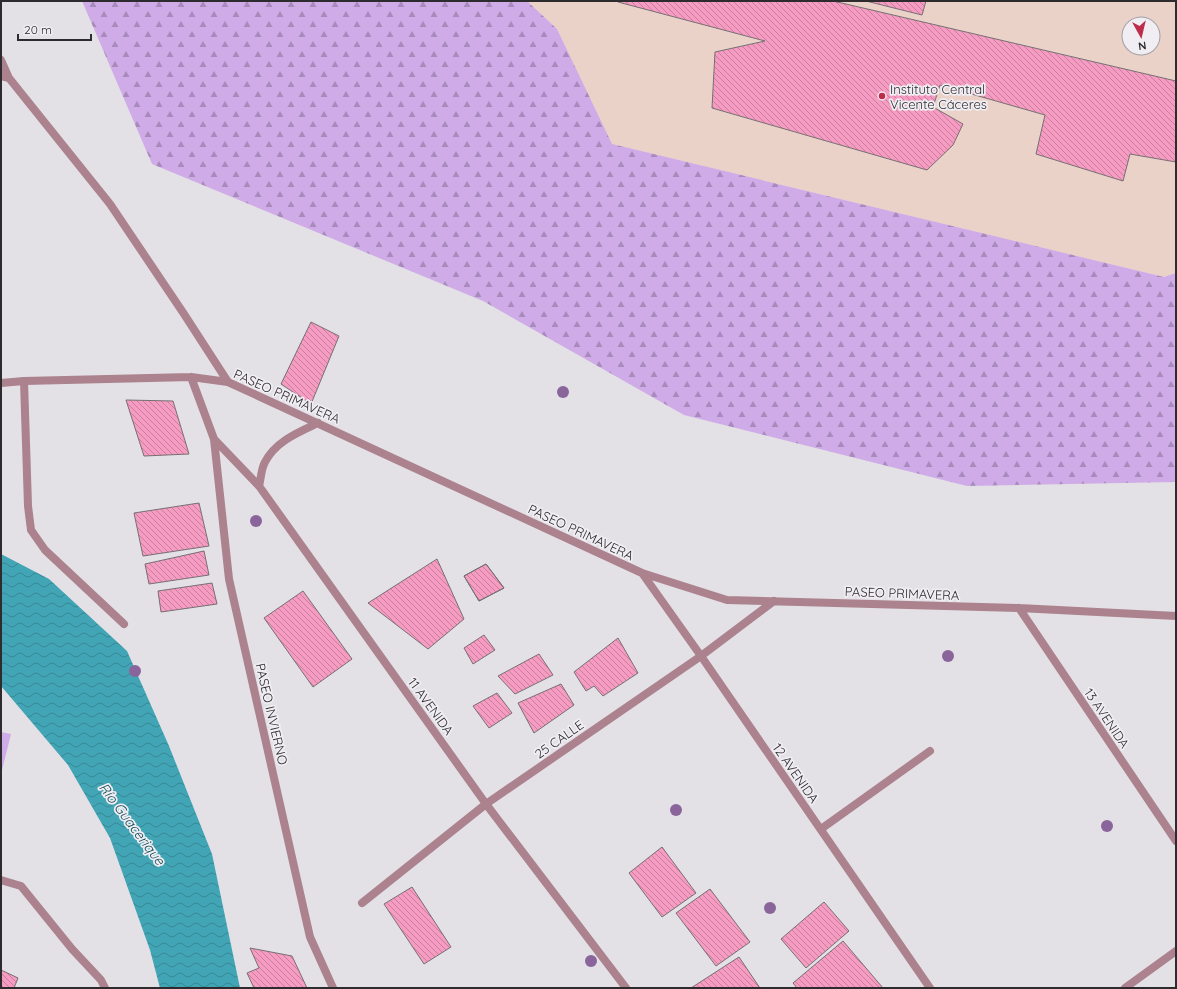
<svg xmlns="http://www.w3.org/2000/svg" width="1177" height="989" font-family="Quicksand,sans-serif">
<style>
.education{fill:#ead2c9;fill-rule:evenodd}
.forest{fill:url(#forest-firs)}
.pitch{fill:#cfabe8}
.water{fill:url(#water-waves)}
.building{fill:url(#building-back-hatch);stroke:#767072}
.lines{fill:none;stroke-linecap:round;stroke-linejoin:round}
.service{stroke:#ab828d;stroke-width:8}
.minor{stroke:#ab828d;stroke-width:8}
.tree{fill:#8a659b}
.poi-dot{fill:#bd2c4a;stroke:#f0edf3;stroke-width:1.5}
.labels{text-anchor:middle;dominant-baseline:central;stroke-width:3.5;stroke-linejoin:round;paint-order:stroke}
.poi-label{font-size:13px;fill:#2d2b2d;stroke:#f0edf3;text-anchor:start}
.street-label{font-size:13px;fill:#2d2b2d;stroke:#f0edf3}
.water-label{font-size:14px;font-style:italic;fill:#114c54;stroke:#f0edf3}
</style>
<defs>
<pattern id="forest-firs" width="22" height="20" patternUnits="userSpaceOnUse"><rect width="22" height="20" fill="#cfabe8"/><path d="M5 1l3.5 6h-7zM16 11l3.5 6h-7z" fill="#a88bbc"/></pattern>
<pattern id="water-waves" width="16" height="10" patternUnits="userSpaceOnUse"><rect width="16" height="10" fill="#41a5b5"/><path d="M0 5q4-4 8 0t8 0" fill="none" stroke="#378794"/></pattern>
<pattern id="building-back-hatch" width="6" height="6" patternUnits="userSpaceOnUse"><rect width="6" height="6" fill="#f69bc1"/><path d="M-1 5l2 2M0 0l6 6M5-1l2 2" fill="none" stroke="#c87f9d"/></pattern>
</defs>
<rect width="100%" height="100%" fill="#e3e0e6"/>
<path class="education" d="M527,1H1176V273L1164,277L611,144L557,29ZM1129,24H1153V48H1129Z"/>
<path class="forest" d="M82,1H527L557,29L612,144L1164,277L1176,273V482L967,486L684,415L483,301L152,164Z"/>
<path class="pitch" d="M1,732L11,734L1,774Z"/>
<path class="water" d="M1,554L49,579L127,651L169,746L212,854L240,988H160L150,950L110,838L68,765L1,686Z"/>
<path class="building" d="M617,1H833L1176,81V162L1130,154L1123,181L1036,154L1045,115L940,85L933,107L963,124L953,145L927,170L712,108L715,52L765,41L618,2Z
M866,1H926L922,15Z
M311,322L339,336L311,404L281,384Z
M126,400L173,401L189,454L144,456Z
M199,503L209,546L143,556L134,513Z
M204,551L209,575L149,584L145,564Z
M437,559L464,619L428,649L368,603Z
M486,564L504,588L479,601L464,576Z
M486,564L504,588L479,601L464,576Z
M212,583L217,604L161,612L158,591Z
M303,591L352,659L313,687L264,618Z
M484,635L495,650L473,664L464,648Z
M618,638L638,673L603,696L594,686L586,691L574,672Z
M539,654L553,675L515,694L498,676Z
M561,684L574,705L534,733L518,703Z
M497,693L512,713L489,728L473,706Z
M662,847L696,893L662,917L629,873Z
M412,887L451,947L424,964L384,904Z
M710,889L750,942L716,966L676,913Z
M824,902L849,931L806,968L781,939Z
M843,941L883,988H797L793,983Z
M250,948L292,956L307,988H254L247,973L259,968Z
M739,957L760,988H691Z
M1,970L18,978L14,988H1Z"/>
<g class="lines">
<path class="service" d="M24,381L28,506L31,530L45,550L124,624
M821,829L930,751
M1,880L21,886L72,949L101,980L105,988"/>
<path class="minor" d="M1,60L9,78
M1,76L9,78L110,204L184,314L228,382
M191,377L214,439L229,579L310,937L333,988
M1,383L24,381L191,377L228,382L642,573L727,600L1019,608L1176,616
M214,439L259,486L486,804L626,988
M259,486C261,479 261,469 265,462C276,441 299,432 318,423
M642,573L701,656L930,988
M1019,608L1176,841
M362,903L486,804L701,656L774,601
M1125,988L1176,951"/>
</g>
<g class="tree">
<circle cx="563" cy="392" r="6"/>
<circle cx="256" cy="521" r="6"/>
<circle cx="948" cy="656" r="6"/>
<circle cx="135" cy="671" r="6"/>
<circle cx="676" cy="810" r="6"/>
<circle cx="1107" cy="826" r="6"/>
<circle cx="770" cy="908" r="6"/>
<circle cx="591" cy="961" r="6"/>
</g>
<circle class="poi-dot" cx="882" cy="96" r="4"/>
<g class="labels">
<g class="poi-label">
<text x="890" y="89">Instituto Central<tspan x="890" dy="15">Vicente Cáceres</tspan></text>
</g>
<g class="street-label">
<text transform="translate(287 396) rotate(24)">PASEO PRIMAVERA</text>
<text transform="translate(581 532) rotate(25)">PASEO PRIMAVERA</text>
<text transform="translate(902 593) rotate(2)">PASEO PRIMAVERA</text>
<text transform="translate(431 706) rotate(54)">11 AVENIDA</text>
<text transform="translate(272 714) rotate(77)">PASEO INVIERNO</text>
<text transform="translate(1107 718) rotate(56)">13 AVENIDA</text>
<text transform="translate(559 739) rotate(-35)">25 CALLE</text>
<text transform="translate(796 773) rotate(55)">12 AVENIDA</text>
</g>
<g class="water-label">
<text transform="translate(132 824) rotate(53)">Río Guacerique</text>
</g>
</g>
<rect width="1177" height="989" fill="none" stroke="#2d2b2d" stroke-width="4"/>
<g transform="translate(1141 36) rotate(172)"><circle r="19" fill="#f0edf3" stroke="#a29fa4"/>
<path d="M0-3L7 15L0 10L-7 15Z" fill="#bd2c4a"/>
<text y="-6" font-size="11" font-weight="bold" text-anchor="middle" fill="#2d2b2d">N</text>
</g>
<path d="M18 34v6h73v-6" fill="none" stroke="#2d2b2d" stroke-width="2"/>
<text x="24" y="34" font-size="12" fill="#2d2b2d" stroke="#f0edf3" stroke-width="3" paint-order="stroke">20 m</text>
</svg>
